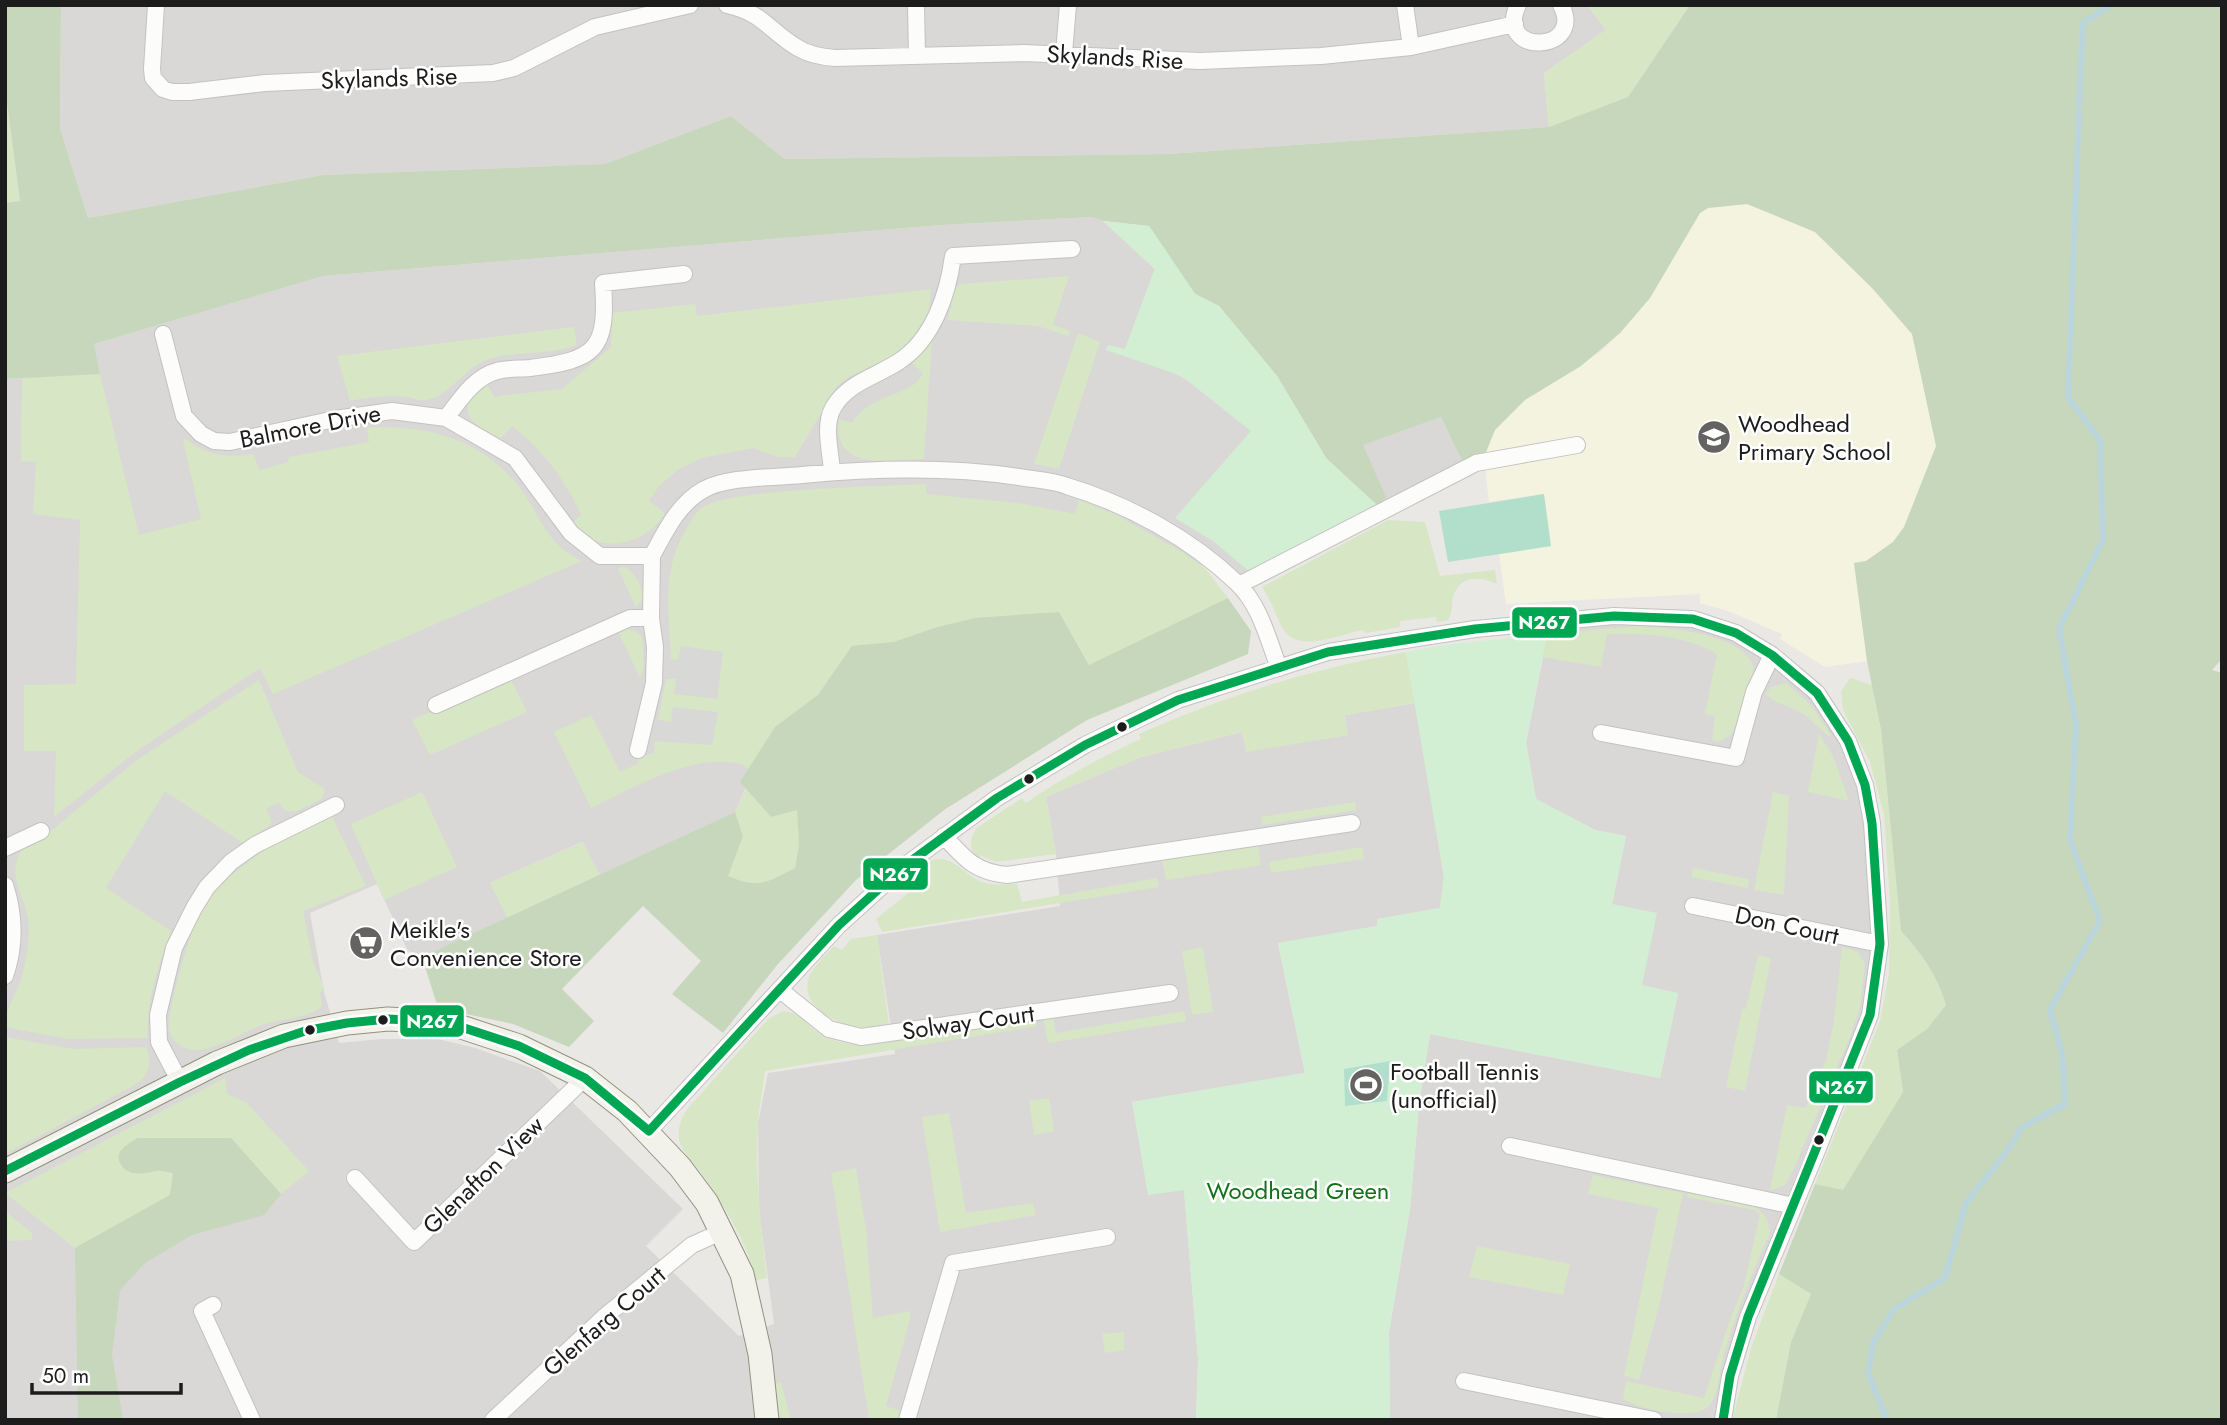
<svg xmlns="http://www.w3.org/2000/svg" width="2227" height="1425" font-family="Jost,sans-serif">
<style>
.residential{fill:#d9d8d6}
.education{fill:#f4f3e0}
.religious{fill:#d8d8d6}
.grass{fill:#d7e6c5}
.forest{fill:#c6d7bb}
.park{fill:#d3efd3}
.pitch{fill:#b2dfcb}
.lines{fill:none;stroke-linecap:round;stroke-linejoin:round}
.stream{stroke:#bad5dc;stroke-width:6}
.street-casing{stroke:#c3c2c1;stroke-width:18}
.secondary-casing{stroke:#91927f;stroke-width:25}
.street{stroke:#fcfcfb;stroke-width:16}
.secondary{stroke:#f2f1ea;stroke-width:23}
.bus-1-casing{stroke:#fff;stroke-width:14}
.bus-1{stroke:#00a651;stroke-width:9}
.bus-dot{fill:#1c1c1c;stroke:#fff;stroke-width:2.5}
.labels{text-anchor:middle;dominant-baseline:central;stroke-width:5;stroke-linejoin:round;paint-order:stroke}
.street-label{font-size:24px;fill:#1c1c1c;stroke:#fff}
.poi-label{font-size:24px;fill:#1c1c1c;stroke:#fff;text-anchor:start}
.park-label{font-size:24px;fill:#137119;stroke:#fff}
.line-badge{stroke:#fff;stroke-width:2.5}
.badge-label{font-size:19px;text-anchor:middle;font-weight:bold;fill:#fff}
</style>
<rect width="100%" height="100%" fill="#eae8e5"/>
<path class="residential" d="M61,5H1587L1606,30L1544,73L1549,127L1169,154L785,159L731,116L605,164L323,175L88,218L60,128Z
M1092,217L1103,221L1155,269L1123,355L1174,373L1187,380L1245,426L1326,458L1441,417L1467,468L1239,585L1214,562L1066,606L765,744L735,812L600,875L582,842L490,883L508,918L422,957L408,951L377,884L310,913L324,992L339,1043L382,1039H438L475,1048L540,1071L683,1209L646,1246L739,1336L774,1324L759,1210L758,1123L768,1073L895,1054L877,935L1060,906L1056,854L1046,797L1141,757L1242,732L1246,751L1347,735L1345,715L1415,703L1444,877L1440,908L1378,919V926L1278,943L1305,1073L1132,1102L1184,1190L1198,1359L1196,1420H5V379L100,374L94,344L323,276L942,225Z
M1653,616L1736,633L1817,693L1865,785L1881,943L1870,1015L1759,1291L1723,1420H1390L1389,1332L1410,1209L1419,1105L1430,1034L1660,1078L1678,994L1642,986L1612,904L1626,836L1595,830L1536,799L1526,743L1550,622Z"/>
<path class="education" d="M1747,204L1815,232L1873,289L1912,334L1937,445L1904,528L1893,542L1869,560L1854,563L1867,661L1825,667L1780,639L1782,634L1728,611L1700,603V594L1506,604L1499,554L1551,546L1543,494L1489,502L1484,457L1495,430L1525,400L1600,352L1620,333L1650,298L1700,213L1708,208Z"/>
<path class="religious" d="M680,646L724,652L717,700L674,694L676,679H666L671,659L678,660Z
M673,707L718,712L712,746L655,741L658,720L671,722Z
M166,791L243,843L227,856L204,882L180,912L171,931L105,888Z"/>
<path class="grass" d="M1587,5H1690L1628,97L1549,127L1544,73L1606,30Z
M5,88L20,202L5,203Z
M1069,276L1053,325L1070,331L1068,336L1038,326L947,320L952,305L949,304L955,288L960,284Z
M931,289L929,311L912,339L889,359L850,376L837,386L795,457H778L753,448L702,458L679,469L659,486L649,501L665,513C652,538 614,552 589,538C582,534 577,528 571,524L581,515C565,479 542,449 512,426L501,438C492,433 479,428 472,420C460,408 476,390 487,384L495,398L500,396L562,389L611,347L612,313L695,304L697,316Z
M574,327L577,345C546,357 511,349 482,362C462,371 447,398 425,400C420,401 413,398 409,397C389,395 369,397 350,401L337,356Z
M1078,333L1100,342L1059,469L1034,464Z
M932,339L924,459C898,459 847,471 839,436C837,431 839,424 839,419L852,423C870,392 912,398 923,373L911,362Z
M100,374L139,535L201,519L183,440L186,439C208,456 227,458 254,454L259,470L288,462L289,457L369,442L367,428C425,424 478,438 517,484C533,504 541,528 559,546C565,552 574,556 582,561L273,694L260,668L134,753L54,817L56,751H24V685L76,684L80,520L33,514L36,462L21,461L22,378Z
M926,484V494L1019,503L1075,514L1079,500L1113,513L1182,552L1204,567L1228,598L1091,668L1059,612L976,618L938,627L894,642L852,646L818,695L775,727L753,772C749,769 744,765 739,764C696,751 629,790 591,808L554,732L591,715L620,772L639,763L637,758L654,753L655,741L712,745L718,712L673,707L671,722L658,720L666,679H676L674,694L717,699L723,652L681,646L678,660L671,659C669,614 661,568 687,528C691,521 696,512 703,507C727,489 888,486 926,484Z
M1388,520L1425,522L1440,576L1495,570L1497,584C1479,576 1460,575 1453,597C1451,605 1453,613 1448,620L1437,622L1436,617L1400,621V627L1366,633L1362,630C1338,635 1296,655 1282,627C1275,613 1271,600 1262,587Z
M624,566C636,574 642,585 643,599L636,607L618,569Z
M1639,626C1665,627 1742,634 1752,664C1757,677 1744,692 1741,705C1738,723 1737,735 1718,742L1712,740L1715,716L1705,714L1717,654C1685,635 1643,633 1607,634L1601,667L1542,657L1547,634Z
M623,627L636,632L642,637L644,666L640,678L617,629Z
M1406,652L1415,703L1345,715L1348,735L1246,752L1242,732L1141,757L1046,797L1056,854L996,862L982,856L977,858C968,847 969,838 978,827L1022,798L1026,803C1063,777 1100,758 1141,739L1139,734C1227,695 1312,669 1406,652Z
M509,676L527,712L430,755L412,720Z
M1850,678L1872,685L1881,732L1901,931C1922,954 1937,975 1946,1005L1927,1029L1897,1050L1903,1092L1843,1191L1815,1184L1880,1021L1889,973L1890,901L1884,815L1870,762L1843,710L1841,691Z
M259,680L298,772L325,789L322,799L295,812L284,810L279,802L266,809L271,819V824L243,843L165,791L106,888L171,931C159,964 145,1003 148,1038L68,1039L5,1027C5,1009 17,994 22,976C26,961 29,944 29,928C29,898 5,882 21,850L41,839L137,760Z
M1786,683L1811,705L1831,735L1828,736L1804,714L1773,700L1765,694L1771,687Z
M1819,734L1833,756L1849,801L1808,792Z
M746,788L771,817L797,809L799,844L795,868C765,883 760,889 727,876L743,836L735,812Z
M422,792L457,867L384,900L351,824Z
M1773,792L1789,796L1784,895L1754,890Z
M1355,802L1356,810L1262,825L1261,817Z
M330,813L366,886L303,911L313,962L325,990L320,992L322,1006C312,1018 277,1019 262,1025C245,1031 209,1053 192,1050C183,1048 171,1041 169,1030C167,1012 192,923 202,907C228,868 289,834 330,813Z
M583,842L600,875L508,918L490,883Z
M1258,846L1261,865L1166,880L1162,860Z
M1362,847L1364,859L1271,873L1269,862Z
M941,859C957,861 967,876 982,882C994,886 1004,884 1017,884L1022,902L1157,878L1159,887L882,932L876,919L918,885L914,875L932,860Z
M1693,868L1749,879L1748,888L1691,877Z
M877,935L889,1024C880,1025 870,1027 861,1027C839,1026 802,1008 808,981C810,969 826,955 834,946L842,950L851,939Z
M1203,947L1213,1012L1192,1015L1182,951Z
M1842,947L1858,952L1865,964L1860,1007L1850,1037L1792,1173L1784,1186L1770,1190L1787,1105L1806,1108L1826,1060L1834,1022Z
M1758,955L1771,958L1745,1091L1726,1087L1742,1009H1746Z
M783,1011C799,1013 804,1022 816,1031C829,1041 843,1043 859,1045L1035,1020L1037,1026L765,1071C763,1089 759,1107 758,1125C755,1176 761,1227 767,1278L756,1280C748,1243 723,1205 702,1174C695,1164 684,1155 680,1143C676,1130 681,1119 688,1108L768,1019Z
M1184,1011L1186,1021L1048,1043L1043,1017L1053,1016L1056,1033Z
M5,1037L73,1049L146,1047C153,1065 149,1075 133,1086L5,1154Z
M225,1078L227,1094L246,1102L309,1171L281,1194L231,1138L143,1174L158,1170L173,1173L170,1195L75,1248L5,1193Z
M1049,1098L1054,1131L1034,1135L1029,1101Z
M949,1113L966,1213L1033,1203L1036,1215L940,1232L922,1117Z
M856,1168L866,1230L873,1318L910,1311V1319L886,1406L901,1411L898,1420H869L831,1173Z
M1593,1175L1683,1193L1660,1302L1639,1380L1624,1376L1658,1208L1588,1194Z
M1688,1193L1754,1207C1765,1213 1769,1220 1770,1233C1752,1272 1736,1313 1724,1354C1719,1370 1720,1393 1709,1406C1696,1421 1635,1410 1623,1398L1626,1381L1704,1398L1727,1328L1744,1285L1760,1214L1754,1210L1687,1197Z
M5,1211L32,1233V1240L5,1241Z
M1477,1246L1570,1264L1563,1295L1469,1277Z
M1779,1274L1811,1294L1791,1342L1776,1420H1732L1752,1345Z
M1124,1332V1350L1105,1353L1102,1334Z
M781,1382L791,1420H779L774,1384Z"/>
<path class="forest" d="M5,5H61L60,128L88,218L323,175L605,164L731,116L785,159L1169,154L1549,127L1628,97L1690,5H2222V659L2212,670L2222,673V1420H1776L1791,1342L1811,1294L1779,1274L1815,1184L1843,1190L1903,1092L1897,1050L1927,1029L1946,1005C1937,975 1922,954 1901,931L1881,730L1867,661L1854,563L1866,561L1893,542L1904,527L1936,446L1912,334L1873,289L1815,232L1747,204L1708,208L1700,213L1650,298L1620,333L1581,366L1525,400L1495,430L1484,457L1463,462L1441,417L1363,445L1386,497L1377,505L1326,458L1277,376L1219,306L1195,294L1149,226L1103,221L1092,217L942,225L323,276L94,344L100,374L5,379V203L20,201L5,88Z
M1228,598L1251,631L1248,654L1087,720L944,810L856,880L778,964L723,1033L672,994L701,961L643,906L562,989L594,1021L569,1047L513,1024L438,1008L422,957L735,812L743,836L728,876C760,889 765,883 795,868L799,844L797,810L771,817L740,782L775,727L818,695L852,646L894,642L938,627L976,618L1059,612L1089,665Z
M137,1138H231L281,1194L264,1215L192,1235L145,1263L120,1290L112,1355L123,1420H78L75,1248L170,1195L173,1173C167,1172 161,1170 156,1171C143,1173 128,1178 120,1163C114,1150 129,1144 137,1138Z"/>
<path class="park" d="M1103,221L1149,226L1195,294L1219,306L1277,376L1326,458L1377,505L1251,573L1213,541L1175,518L1251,431L1187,380L1174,373L1106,350L1108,345L1125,349L1155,269Z
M1547,634L1526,743L1536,799L1595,830L1626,836L1612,904L1657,913L1642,985L1678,993L1660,1078L1430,1034L1419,1105L1410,1209L1389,1332L1390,1420H1196L1198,1359L1184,1190L1148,1195L1132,1102L1305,1073L1278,943L1377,926V919L1440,908L1444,877L1406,652L1451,644Z"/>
<path class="pitch" d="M1544,494L1551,546L1448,562L1439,511Z
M1390,1061L1387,1101L1345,1106L1344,1069Z"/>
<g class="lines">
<path class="stream" d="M2079,104L2083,23L2111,5
M1887,1420L1868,1373L1873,1343L1894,1309L1945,1278L1966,1203L2008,1150L2021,1128L2065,1104L2062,1053L2050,1010L2100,921L2070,840L2076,726L2059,629L2103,540L2100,440L2068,398L2079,111"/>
<g class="street-casing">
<path id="street" d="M156,5L152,69L153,78L163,89L172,92H189L265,83L493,73L514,68L595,27L690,5
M727,5C764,13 769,31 798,48C809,55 822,57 835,58L1024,53L1200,61L1321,56L1411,47L1515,24
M916,5L917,55
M1405,5L1411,47
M1518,5C1494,57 1586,53 1561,5
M1064,53L1068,5
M163,334L184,416L201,434L214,441L230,442L335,419L392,411L446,418L515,458L571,533L600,556H652C665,532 678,504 703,490C727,476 774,478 802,475C876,468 952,466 1025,478C1039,480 1054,481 1067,486C1129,505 1190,538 1237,583C1260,605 1268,639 1279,668
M446,418C460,400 474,377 497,371C507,368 519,369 530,368C596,360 608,350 603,283L684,274
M832,472C831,452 823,426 833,408C847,383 875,377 898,362C933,340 948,294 953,256L1072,249
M1239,585L1476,463L1577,445
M436,705L630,618H651
M1601,733L1736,758L1754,692L1772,655
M638,750L654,683L655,647L651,618L652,556
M944,836C965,859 975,872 1007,875L1352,823
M5,848L41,831
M5,885C15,916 16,945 5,976
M1693,906L1880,944
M780,990L829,1029L861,1037L1170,993
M180,1082L159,1042L158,1015L174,948L194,908L207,887L231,862L255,845L336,805
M649,1131L839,925L903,867L997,798L1085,745L1178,700L1328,652L1475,629L1614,616L1693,619L1736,633L1772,655L1817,693L1848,741L1865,785L1872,823L1880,944L1870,1015L1818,1148L1748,1317L1730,1376L1723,1420
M1510,1146L1794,1206
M355,1178L414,1242L585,1078
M213,1305L202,1311L252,1420
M1464,1381L1654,1420
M493,1420L603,1318L692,1245L721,1232
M907,1420L953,1263L1107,1237"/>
</g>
<g class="secondary-casing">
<path id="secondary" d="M5,1171L217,1063L284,1036L347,1023L388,1019L446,1022L519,1046L585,1078L627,1111L680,1167L707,1203L742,1274L760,1354L767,1420"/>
</g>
<use href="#street" class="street"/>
<use href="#secondary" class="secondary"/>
<g class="bus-1-casing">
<path id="bus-1" d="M5,1171L180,1082L249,1050L305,1031L347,1023L388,1019L446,1022L519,1046L585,1078L649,1131L839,925L903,867L997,798L1085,745L1178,700L1328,652L1475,629L1614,616L1693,619L1736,633L1772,655L1817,693L1848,741L1865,785L1872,823L1880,944L1870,1015L1748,1317L1730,1376L1723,1420"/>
</g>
<use href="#bus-1" class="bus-1"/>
</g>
<defs>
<g id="school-disc" transform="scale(1.75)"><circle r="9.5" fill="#646362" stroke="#fff"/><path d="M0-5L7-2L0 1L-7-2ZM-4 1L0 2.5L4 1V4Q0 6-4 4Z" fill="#fff"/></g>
<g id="supermarket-disc" transform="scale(1.75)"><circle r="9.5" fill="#646362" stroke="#fff"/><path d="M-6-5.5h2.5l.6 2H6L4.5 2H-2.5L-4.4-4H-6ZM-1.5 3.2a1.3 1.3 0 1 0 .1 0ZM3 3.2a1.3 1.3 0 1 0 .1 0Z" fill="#fff"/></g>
<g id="stadium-disc" transform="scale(1.75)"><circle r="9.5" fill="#646362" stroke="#fff"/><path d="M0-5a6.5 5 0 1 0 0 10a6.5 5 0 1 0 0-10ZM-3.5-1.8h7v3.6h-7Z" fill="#fff"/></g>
</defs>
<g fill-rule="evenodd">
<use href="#school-disc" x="1714" y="437"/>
<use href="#supermarket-disc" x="366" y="943"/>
<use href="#stadium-disc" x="1366" y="1085"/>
</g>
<g class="bus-dot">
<circle cx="1122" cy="727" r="6"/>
<circle cx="1029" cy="779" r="6"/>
<circle cx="383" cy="1020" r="6"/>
<circle cx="310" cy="1030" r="6"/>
<circle cx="1819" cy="1140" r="6"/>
</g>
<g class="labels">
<g class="street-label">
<text transform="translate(1115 57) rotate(3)">Skylands Rise</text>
<text transform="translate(389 78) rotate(-2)">Skylands Rise</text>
<text transform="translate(310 426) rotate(-11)">Balmore Drive</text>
<text transform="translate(1787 925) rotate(12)">Don Court</text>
<text transform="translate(968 1022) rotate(-8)">Solway Court</text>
<text transform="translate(483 1175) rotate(-44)">Glenafton View</text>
<text transform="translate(604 1321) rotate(-41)">Glenfarg Court</text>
</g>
<g class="poi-label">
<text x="1738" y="423">Woodhead<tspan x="1738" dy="28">Primary School</tspan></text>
<text x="390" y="929">Meikle's<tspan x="390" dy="28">Convenience Store</tspan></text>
<text x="1390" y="1071">Football Tennis<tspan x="1390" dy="28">(unofficial)</tspan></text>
</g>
<g class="park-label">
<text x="1298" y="1190">Woodhead Green</text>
</g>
</g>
<g class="line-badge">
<rect x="1511" y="606" width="67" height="33" rx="7" fill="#00a651"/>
<rect x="862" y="857" width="67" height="34" rx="7" fill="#00a651"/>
<rect x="399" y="1004" width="66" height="34" rx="7" fill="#00a651"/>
<rect x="1808" y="1070" width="66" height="34" rx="7" fill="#00a651"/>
</g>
<g class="badge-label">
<text x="1544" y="629">N267</text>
<text x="895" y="881">N267</text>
<text x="432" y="1028">N267</text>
<text x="1841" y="1094">N267</text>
</g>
<rect width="2227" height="1425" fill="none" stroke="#1c1c1c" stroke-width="14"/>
<path d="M32 1383v10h149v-10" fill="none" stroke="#1c1c1c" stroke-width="3.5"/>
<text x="42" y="1383" font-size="21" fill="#1c1c1c" stroke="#ffffff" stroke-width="5" paint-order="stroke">50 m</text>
</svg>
